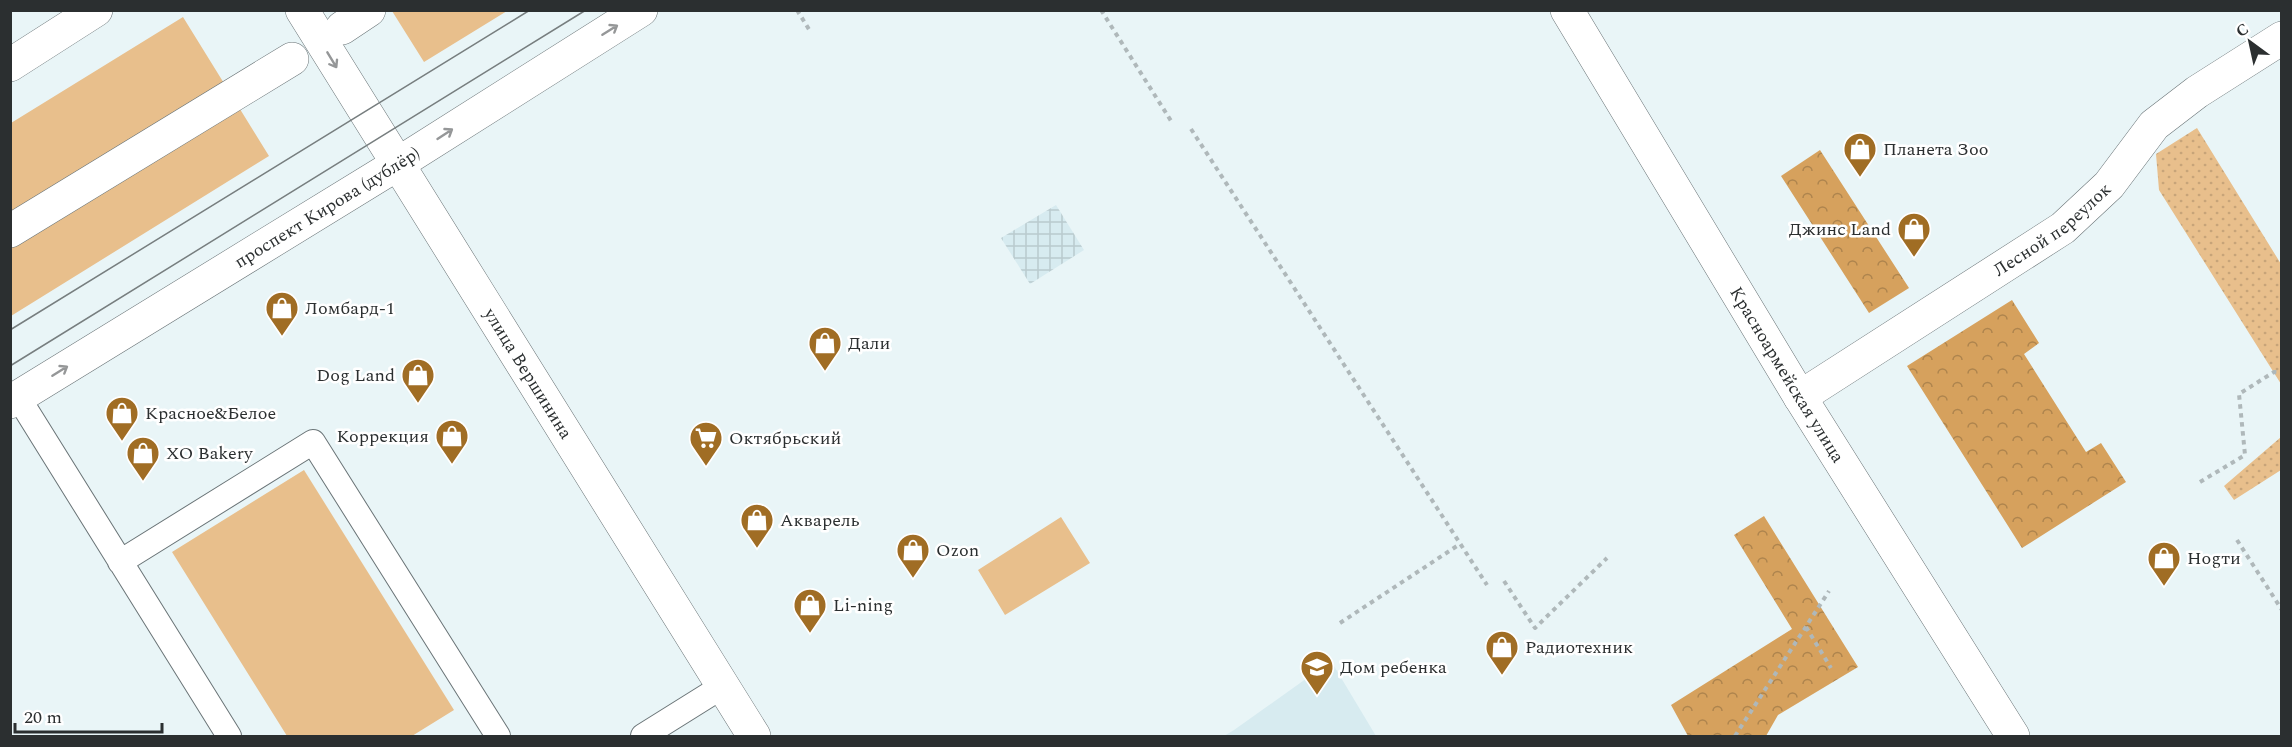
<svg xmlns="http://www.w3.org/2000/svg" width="2292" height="747" font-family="Spectral,serif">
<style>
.built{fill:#d7ebf0}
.industrial{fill:url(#industrial-grid)}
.grass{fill:url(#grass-dots)}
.forest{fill:url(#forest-crowns)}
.park{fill:#e8bf8c}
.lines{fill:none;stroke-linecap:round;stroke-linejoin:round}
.service-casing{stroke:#6a7477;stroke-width:26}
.pedestrian-casing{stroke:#6a7477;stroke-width:34}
.minor-casing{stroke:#6a7477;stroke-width:34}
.secondary-casing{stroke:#6a7477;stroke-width:34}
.path{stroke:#afb8ba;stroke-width:4;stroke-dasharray:4.5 4.5;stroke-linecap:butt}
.service{stroke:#fff;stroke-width:24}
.pedestrian{stroke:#fff;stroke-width:33}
.minor{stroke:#fff;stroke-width:33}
.secondary{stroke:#fff;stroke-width:33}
.tram{stroke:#777e7f;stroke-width:1.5}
.oneway{stroke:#959798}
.labels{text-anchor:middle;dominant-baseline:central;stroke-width:5;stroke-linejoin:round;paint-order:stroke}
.poi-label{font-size:18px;fill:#2b2f30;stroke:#fff;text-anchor:start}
.street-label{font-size:18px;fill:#2b2f30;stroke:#fff}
</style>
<defs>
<pattern id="industrial-grid" width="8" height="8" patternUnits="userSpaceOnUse" patternTransform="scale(1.5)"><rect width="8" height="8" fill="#d7ebf0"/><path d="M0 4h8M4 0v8" fill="none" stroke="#b9cace"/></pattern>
<pattern id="grass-dots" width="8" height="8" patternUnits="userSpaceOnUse" patternTransform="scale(1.5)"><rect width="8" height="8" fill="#e8bf8c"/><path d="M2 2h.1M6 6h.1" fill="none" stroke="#c7a479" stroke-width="1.8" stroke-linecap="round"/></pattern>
<pattern id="forest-crowns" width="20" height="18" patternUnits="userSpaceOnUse" patternTransform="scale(1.5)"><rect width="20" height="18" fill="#d6a15d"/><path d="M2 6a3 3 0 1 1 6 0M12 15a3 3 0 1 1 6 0" fill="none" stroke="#ae844d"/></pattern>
</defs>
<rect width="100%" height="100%" fill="#e9f5f7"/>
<path class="built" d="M1331,661L1376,736H1224L1234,730Z"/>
<path class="industrial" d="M1056,205L1084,250L1030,284L1001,238Z"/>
<path class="grass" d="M2197,128L2281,264V384L2159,190L2156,154Z
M2281,437V470L2234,500L2224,486Z"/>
<path class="forest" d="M1820,150L1909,288L1869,313L1781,176Z
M2012,300L2039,343L2024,354L2086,452L2101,443L2126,482L2022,548L1907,366Z
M1764,516L1858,667L1778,715L1766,736H1688L1671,705L1792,629L1734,535Z"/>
<path class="park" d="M392,11H507L424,62Z
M183,17L269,156L11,316V123Z
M304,470L454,710L412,736H287L172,552Z
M1061,517L1090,563L1005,615L978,570Z"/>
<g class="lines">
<g class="service-casing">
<path id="service" d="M18,397L229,736
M120,562L313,442L498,736
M643,736L723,686"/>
</g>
<g class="pedestrian-casing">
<path id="pedestrian" d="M342,28L369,10
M10,231L292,59"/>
</g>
<g class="minor-casing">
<g id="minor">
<path id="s1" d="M302,10L754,736"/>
<path id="s2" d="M1800,397L2063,228L2109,185L2154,125L2197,92L2282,38"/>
<path id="s3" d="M10,402L396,165L641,10"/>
</g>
</g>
<g class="secondary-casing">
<g id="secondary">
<path id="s4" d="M1567,10L1800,397L2013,736"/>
<path d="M10,65L96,10"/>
</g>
</g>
<path class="path" d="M797,10L810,31
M1101,10L1173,124
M1191,129L1487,585
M2200,482L2245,455L2239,394L2274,372L2282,373
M2237,540L2282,610
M1504,581L1535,628L1607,558
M1340,623L1460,544
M1806,627L1831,668
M1735,736L1829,591"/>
<use href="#service" class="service"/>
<use href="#pedestrian" class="pedestrian"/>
<use href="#minor" class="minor"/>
<use href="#secondary" class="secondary"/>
<path class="tram" d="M10,330L530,10
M10,366L586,10"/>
</g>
<defs><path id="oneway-shaft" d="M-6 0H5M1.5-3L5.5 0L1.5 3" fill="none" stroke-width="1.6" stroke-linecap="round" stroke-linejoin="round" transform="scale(1.5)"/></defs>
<g class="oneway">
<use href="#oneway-shaft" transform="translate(610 30) rotate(-32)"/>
<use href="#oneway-shaft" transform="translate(332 60) rotate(59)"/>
<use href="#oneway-shaft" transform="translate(445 134) rotate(-33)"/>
<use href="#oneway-shaft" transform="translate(60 371) rotate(-32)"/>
</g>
<defs>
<g id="shop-pin" transform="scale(1.725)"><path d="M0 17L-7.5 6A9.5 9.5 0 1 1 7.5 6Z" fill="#a06d24" stroke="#fff"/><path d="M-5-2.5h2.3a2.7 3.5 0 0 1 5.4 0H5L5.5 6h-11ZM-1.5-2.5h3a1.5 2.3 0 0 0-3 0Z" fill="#fff"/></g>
<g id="supermarket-pin" transform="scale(1.725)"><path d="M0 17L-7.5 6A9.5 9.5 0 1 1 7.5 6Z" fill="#a06d24" stroke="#fff"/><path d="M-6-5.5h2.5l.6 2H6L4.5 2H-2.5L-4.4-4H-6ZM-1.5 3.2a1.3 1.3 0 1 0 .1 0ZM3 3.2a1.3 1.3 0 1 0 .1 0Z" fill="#fff"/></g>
<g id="school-pin" transform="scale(1.725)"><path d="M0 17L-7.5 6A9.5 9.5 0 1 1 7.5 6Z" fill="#a06d24" stroke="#fff"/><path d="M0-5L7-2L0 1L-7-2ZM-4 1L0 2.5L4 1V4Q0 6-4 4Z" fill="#fff"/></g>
</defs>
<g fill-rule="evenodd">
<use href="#shop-pin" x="1860" y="149"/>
<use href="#shop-pin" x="1914" y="229"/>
<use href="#shop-pin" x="282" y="308"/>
<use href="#shop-pin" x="825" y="343"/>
<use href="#shop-pin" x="418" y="375"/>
<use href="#shop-pin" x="122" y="413"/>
<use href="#shop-pin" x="452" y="436"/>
<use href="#supermarket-pin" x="706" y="438"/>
<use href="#shop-pin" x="143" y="453"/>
<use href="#shop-pin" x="757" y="520"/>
<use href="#shop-pin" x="913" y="550"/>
<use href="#shop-pin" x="2164" y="558"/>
<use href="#shop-pin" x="810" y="605"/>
<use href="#shop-pin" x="1502" y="647"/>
<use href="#school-pin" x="1317" y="667"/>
</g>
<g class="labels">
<g class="poi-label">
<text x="1883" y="149">Планета Зоо</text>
<text x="1891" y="229" text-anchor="end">Джинс Land</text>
<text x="305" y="308">Ломбард-1</text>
<text x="848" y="343">Дали</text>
<text x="395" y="375" text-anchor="end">Dog Land</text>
<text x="145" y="413">Красное&amp;Белое</text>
<text x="429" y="436" text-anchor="end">Коррекция</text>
<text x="729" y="438">Октябрьский</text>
<text x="166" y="453">XO Bakery</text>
<text x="780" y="520">Акварель</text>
<text x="936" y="550">Ozon</text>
<text x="2187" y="558">Ноgти</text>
<text x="833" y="605">Li-ning</text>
<text x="1525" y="647">Радиотехник</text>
<text x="1340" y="667">Дом ребенка</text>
</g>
<g class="street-label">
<text stroke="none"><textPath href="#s3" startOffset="372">проспект Кирова (дублёр)</textPath></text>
<text stroke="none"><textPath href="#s2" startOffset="303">Лесной переулок</textPath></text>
<text stroke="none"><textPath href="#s1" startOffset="428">улица Вершинина</textPath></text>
<text stroke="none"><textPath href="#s4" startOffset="426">Красноармейская улица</textPath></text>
</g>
</g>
<rect width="2292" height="747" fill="none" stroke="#2b2f30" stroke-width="24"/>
<g transform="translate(2250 42) rotate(327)" stroke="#ffffff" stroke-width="4.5" paint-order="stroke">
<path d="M0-4.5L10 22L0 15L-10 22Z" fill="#2b2f30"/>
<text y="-9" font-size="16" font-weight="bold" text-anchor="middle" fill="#2b2f30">С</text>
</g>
<path d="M15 723v9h147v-9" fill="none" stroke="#2b2f30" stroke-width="3"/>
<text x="24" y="723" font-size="18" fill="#2b2f30" stroke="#ffffff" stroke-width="4.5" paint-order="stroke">20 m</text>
</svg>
